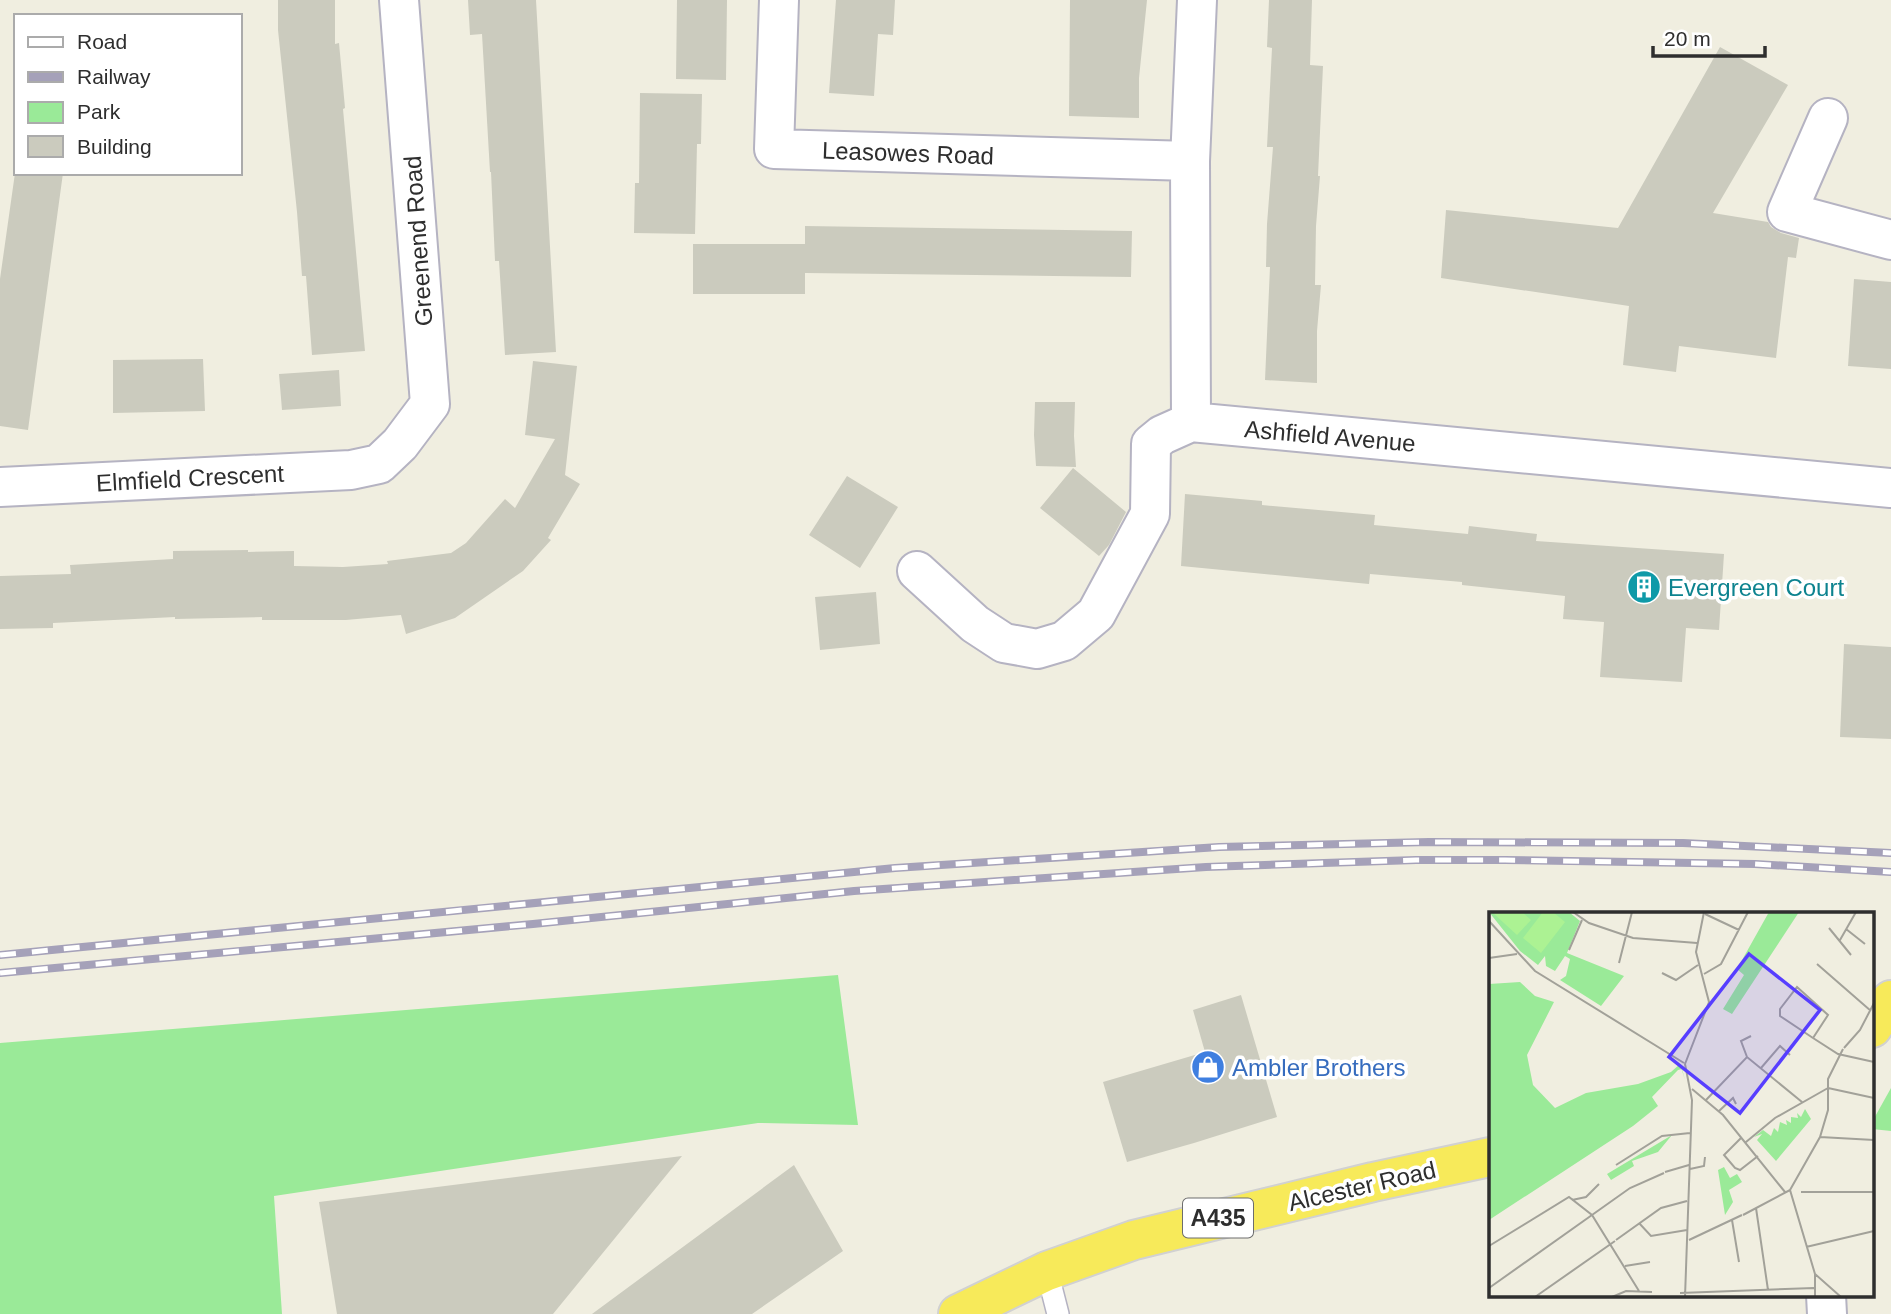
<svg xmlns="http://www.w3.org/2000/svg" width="1891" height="1314" font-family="Arial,sans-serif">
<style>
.green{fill:#9aea98}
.building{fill:#cbcbbe}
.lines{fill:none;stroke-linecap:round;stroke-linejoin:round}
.service-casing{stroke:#b5b3c2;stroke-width:24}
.minor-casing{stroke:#b5b3c2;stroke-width:42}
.tertiary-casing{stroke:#b5b3c2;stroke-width:42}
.trunk-casing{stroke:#d1d1d1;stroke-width:42}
.service{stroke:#fff;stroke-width:21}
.minor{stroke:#fff;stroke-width:38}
.tertiary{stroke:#fff;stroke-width:38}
.trunk{stroke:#f7ea5a;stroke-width:38}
.rail-casing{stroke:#a5a1b9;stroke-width:8}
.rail{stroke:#fff;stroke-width:5;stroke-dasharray:16;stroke-linecap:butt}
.labels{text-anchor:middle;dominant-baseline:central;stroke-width:7;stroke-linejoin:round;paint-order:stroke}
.shield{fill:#fff;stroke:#6d6d6d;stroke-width:2}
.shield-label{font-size:23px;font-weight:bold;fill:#2e2e2e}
.street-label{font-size:24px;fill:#2e2e2e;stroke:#fff}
.culture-label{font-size:24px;fill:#0d838f;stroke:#fff;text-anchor:start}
.shop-label{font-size:24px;fill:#366cbe;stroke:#fff;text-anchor:start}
.inset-road{fill:none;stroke:#a2a199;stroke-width:2}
.view{fill:#573eff;fill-opacity:0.15;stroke:#573eff;stroke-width:3.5}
.inset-edge{fill:none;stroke:#2e2e2e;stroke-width:3.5}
</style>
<rect width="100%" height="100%" fill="#f0eee0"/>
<path class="green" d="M838,975L858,1125L758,1123L274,1196L282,1314H0V1043Z
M1891,1088V1131L1872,1129V1122Z"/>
<path class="building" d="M278,0H335V44L339,43L345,108L343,109L365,351L312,355L306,276H302L297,212L278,30Z
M468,0H536L556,352L505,355L499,261H495L491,172H490L482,34L470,35Z
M677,0H727L726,80L676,79Z
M836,0H895L893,35L878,34L874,96L829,93Z
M1070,0H1147L1139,78V118L1069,116Z
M1269,0H1312L1310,65L1323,66L1318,176H1320L1316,226L1315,285H1321L1317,331V383L1265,380L1270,267H1266L1267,224L1273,147H1267L1272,48L1267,47Z
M1720,47L1788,85L1713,213L1768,222L1771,227L1781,233L1799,238L1796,258L1788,257L1776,358L1679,346L1676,372L1623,365L1629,306L1441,278L1446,210L1618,228Z
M640,93L702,94L701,144H697L695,234L634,233L635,183H639Z
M15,173H63L28,430L0,426V279Z
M805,226L1132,231L1131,277L805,273V294H693V244H805Z
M1854,279L1891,282V369L1848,366Z
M203,359L205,411L113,413V360Z
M533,361L577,366L565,475L580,484L548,538L551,540L523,571L455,618L406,634L401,615L346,620H262V617L175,619V617L53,623V628L0,629V576L71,574L70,565L173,559V551L248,550V552L294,551V566L343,567L388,564L387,561L451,553L466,543L505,499L515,508L555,439L525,435Z
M339,370L341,406L282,410L279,374Z
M1035,402H1075L1074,436L1076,467L1036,466L1034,435Z
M1073,468L1126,512L1109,545L1099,556L1040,508Z
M847,476L898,507L860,568L809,535Z
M1185,494L1262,501V505L1375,515L1374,525L1468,534L1469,526L1537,534L1536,541L1724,554L1719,630L1686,628L1682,682L1600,677L1604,622L1563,619L1565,596L1462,585V582L1370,574L1369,584L1181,566Z
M876,592L880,644L820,650L815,597Z
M1844,644L1891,647V739L1840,737Z
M1241,995L1277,1117L1194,1143L1127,1162L1103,1082L1205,1052L1193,1010Z
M682,1156L553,1314H337L319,1202Z
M794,1165L843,1251L752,1314H592Z"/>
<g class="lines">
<g class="service-casing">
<path id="service" d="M1047,1271L1058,1314"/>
</g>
<g class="minor-casing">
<path id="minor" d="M779,0L774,149L1190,161
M1197,0L1190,161L1191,422L1891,488
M1828,118L1787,212L1891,240
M0,487L351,470L379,464L400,444L430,404L399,0
M917,571L975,624L1004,643L1037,649L1064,641L1096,614L1150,514L1151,444L1162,435L1191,422"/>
</g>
<g class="tertiary-casing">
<path id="tertiary" d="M1826,1295L1827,1314"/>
</g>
<g class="trunk-casing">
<path id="trunk" d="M1872,1028L1891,1000
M958,1314L1047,1271L1134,1240L1373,1182L1490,1157"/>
</g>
<use href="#service" class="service"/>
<use href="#minor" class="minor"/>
<use href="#tertiary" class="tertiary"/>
<use href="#trunk" class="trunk"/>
<g class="rail-casing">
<path id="rail" d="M0,955L895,868L1219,847L1429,842L1683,843L1891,853
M0,973L533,924L854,891L1206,867L1416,860H1505L1755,864L1891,872"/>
</g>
<use href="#rail" class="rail"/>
</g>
<defs>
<g id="building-disc" transform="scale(1.75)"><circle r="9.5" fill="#0f9aa8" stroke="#fff"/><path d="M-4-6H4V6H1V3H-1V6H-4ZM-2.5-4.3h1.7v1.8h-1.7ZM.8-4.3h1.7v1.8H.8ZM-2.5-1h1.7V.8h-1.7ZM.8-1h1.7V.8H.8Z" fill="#fff"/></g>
<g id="shop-disc" transform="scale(1.75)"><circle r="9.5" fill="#3f7fe0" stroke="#fff"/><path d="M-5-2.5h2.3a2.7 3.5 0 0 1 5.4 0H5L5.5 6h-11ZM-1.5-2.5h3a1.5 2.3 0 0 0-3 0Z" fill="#fff"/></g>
</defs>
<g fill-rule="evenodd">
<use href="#building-disc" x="1644" y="587"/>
<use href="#shop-disc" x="1208" y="1067"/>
</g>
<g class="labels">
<rect class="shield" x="1183" y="1198.5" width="70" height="39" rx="5"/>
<g class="shield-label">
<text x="1218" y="1218">A435</text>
</g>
<g class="street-label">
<text transform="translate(908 153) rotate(2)">Leasowes Road</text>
<text transform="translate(418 241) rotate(-94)">Greenend Road</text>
<text transform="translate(1330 436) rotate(5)">Ashfield Avenue</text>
<text transform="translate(190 478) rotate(-3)">Elmfield Crescent</text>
<text transform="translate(1362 1186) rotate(-13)">Alcester Road</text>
</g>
<g class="culture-label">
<text x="1668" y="587">Evergreen Court</text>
</g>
<g class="shop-label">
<text x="1232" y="1067">Ambler Brothers</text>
</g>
</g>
<g transform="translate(1489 912)">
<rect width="385" height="385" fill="#f0eee0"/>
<path d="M0,0H80L91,9L78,41L135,64L112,94L71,68L77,64L81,47L76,44L66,59L57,54L56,44L49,53L31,39ZM280,0H310L243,102L234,97L255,63L248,57ZM31,70L46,84L65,90L38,143L44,173L66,196L97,181L149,172L182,160L191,152L196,168L193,157L189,158L163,185L169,194L144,214L0,308V72ZM316,197L322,207L287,249L268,228L273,222L265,225L274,218L282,224L285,216L289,220L291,210L298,213L297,208L302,211V205L309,206L308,201L312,205ZM183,223L169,240L143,249L145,254L122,268L118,262ZM235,255L241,266L248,262L253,270L240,278L244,290L236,303L229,258Z" fill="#9aea98"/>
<path d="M33,0L42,8L28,23L4,1ZM54,0H64L76,10L52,41L34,26Z" fill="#acf293"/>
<path class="inset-road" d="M84,0L100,11L144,26L208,31M216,2L250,18M0,9L46,59L195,151M340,16L362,43M357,17L376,32M351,28L367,0M80,38L93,8M0,46L28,42M130,51L143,0M328,52L382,99M173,61L187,68L209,53M215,62L232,52L259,0M324,126L339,103L308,75L291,97V104L324,126L349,142L385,150M355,136L371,118L385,91M258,145L252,129L262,124M272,156L291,134L301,143M339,176L385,186M203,177L234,203L296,280M217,188L258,145L313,190M230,199L244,186L247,192M253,225L235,243L246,256L251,258L269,244M331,225L385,228M257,230L286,206L339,176M127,253L173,224L201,221M201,257L215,254L216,245M176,260L200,253M301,278L331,225L339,198V167L354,137M312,280H385M83,288L97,285L110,272M267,296L279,378M254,303L301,278L326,362L352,385M243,308L250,350M150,311L162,324L198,318M127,328L172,296L198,289M200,328L253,303M0,334L80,285L103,303L150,379M317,335L385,319M136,354L161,350M0,376L141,276L175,261M191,381L325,376M46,385L126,329M123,385L137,379L163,380M196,385L203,188L196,152L220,90L207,40L215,0M326,385V362"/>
<path class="view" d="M260,42L331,98L251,201L180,145Z"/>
<rect width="385" height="385" class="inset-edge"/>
</g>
<rect x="14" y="14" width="228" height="161" fill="#ffffff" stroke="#ababab" stroke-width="2"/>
<rect x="28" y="37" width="35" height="10" fill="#ffffff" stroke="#ababab" stroke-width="2"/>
<text x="77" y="49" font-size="21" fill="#2e2e2e">Road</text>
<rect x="28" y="72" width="35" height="10" fill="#a5a1b9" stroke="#ababab" stroke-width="2"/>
<text x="77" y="84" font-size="21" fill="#2e2e2e">Railway</text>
<rect x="28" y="102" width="35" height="21" fill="#9aea98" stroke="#ababab" stroke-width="2"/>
<text x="77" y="119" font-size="21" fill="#2e2e2e">Park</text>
<rect x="28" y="136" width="35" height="21" fill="#cbcbbe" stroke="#ababab" stroke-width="2"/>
<text x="77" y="154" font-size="21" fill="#2e2e2e">Building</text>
<path d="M1653 46v10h112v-10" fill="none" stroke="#2e2e2e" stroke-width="3.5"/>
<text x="1664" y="46" font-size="21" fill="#2e2e2e" stroke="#ffffff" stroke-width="5" paint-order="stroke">20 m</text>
</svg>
